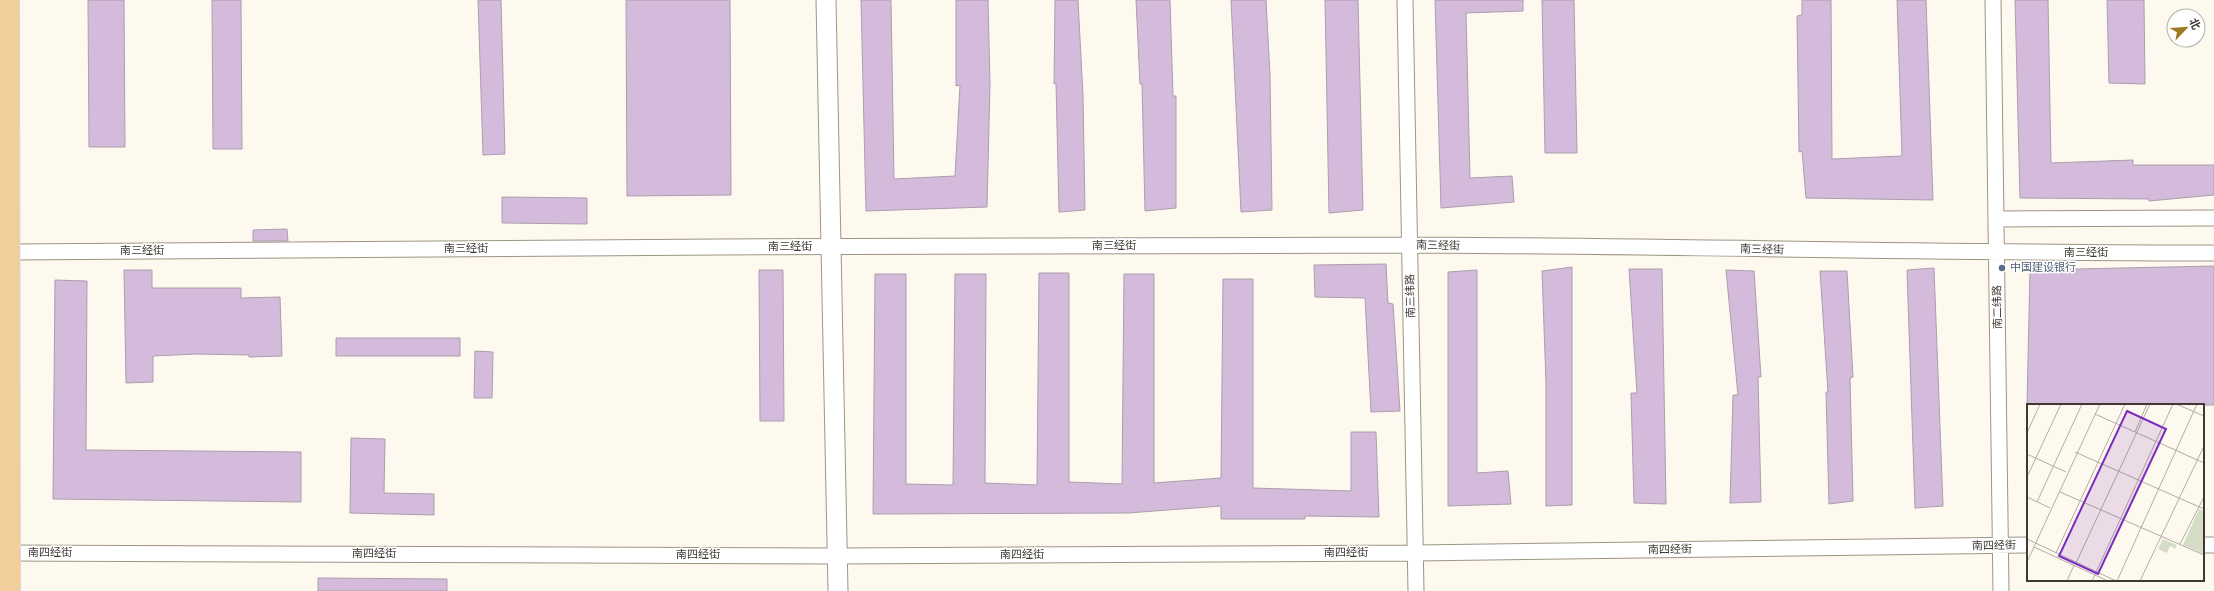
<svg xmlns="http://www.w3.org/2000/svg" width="2214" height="591" font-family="Overpass,'Noto Sans SC',sans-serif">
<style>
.building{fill:#d4bbdb;stroke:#aa9ead}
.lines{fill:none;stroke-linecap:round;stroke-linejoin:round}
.minor-casing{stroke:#9d9584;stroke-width:17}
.tertiary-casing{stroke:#9d9584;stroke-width:21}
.minor{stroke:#fff;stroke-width:15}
.tertiary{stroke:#fff;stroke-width:19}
.primary-bridge-casing{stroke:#d8d8d6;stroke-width:24;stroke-linecap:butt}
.primary-bridge{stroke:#f2cf9a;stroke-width:22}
.service-dot{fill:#5c6f8a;stroke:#fff;stroke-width:1.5}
.labels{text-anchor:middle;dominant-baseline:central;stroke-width:3;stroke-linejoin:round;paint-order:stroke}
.street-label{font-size:11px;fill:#3e3a33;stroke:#fff}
.service-label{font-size:11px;fill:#4e5e75;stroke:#fff;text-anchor:start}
.inset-road{fill:none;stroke:#b1ada3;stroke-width:1}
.view{fill:#7b2cbf;fill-opacity:0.15;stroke:#7b2cbf;stroke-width:2}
.inset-edge{fill:none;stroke:#3e3a33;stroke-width:2}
</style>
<rect width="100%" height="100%" fill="#fef9ee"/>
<path class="building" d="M88,0H124L125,147H89Z
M212,0H241L242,149H213Z
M478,0H501L505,154L483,155Z
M626,0H730L731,195L627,196Z
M861,0H891L894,179L955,176L960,85L956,86V0H988L990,84L987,207L866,211Z
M1055,0H1078L1083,96L1085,210L1059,212L1056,83L1054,84Z
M1136,0H1170L1173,96H1176V208L1145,211L1142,84H1140Z
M1231,0H1266L1270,75L1272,210L1241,212Z
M1325,0H1358L1363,210L1329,213Z
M1435,0H1523V11L1466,13L1470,178L1512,176L1514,202L1441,208Z
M1542,0H1574L1577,153H1545Z
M1802,0H1831L1832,159L1902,156L1897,0H1926L1933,200L1806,198L1802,151L1799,152L1797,16L1802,15Z
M2015,0H2048L2051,163L2133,160V165H2214V195L2149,201V199L2020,198Z
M2107,0H2144L2145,84L2109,83Z
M502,197L587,198V224L502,223Z
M287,229L288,241H253V230Z
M1386,264L1388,303L1393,304L1400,411L1371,412L1365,298L1315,297L1314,265Z
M2214,266V405H2027L2030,270Z
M1572,267V505L1546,506V383L1542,271Z
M1934,268L1943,506L1915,508L1907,270Z
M1629,269H1662L1666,504L1634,503L1631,393H1637Z
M124,270H152V288H241V298L280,297L282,356L249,357V355L197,354L153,356V382L126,383Z
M759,270H783L784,421H760Z
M1477,270V473L1508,471L1511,504L1448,506V272Z
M1726,270L1754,271L1761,377H1758L1761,502L1730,503L1733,395H1738Z
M1820,271H1847L1853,377L1850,378L1853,501L1829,504L1826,392H1828Z
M1039,273H1069V482L1122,484L1124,274H1154V483L1221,478L1223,279H1253V488L1351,491V432H1376L1379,517L1305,516V519H1221V506L1128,513L873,514L875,274H906V484L953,485L955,274H986L985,483L1037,485Z
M55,280L87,281L86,450L301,452V502L53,499Z
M336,338H460V356H336Z
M475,351L493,352L492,398H474Z
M351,438L385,439L384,493L434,494V515L350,513Z
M318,578L447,579V591H318Z"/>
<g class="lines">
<g class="minor-casing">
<path id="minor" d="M1405,0L1416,591
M1993,0L2001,591
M1996,219L2214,218
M13,252C478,249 942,244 1407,245C1676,246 1945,253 2214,253
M2203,545H2214
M0,553L837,556L1415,553L2028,545"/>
</g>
<g class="tertiary-casing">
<path id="tertiary" d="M826,0L838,591"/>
</g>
<use href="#minor" class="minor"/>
<use href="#tertiary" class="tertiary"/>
<g class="primary-bridge-casing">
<path id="primary-bridge" d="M8,0L9,591"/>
</g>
<use href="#primary-bridge" class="primary-bridge"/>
</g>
<circle class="service-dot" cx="2002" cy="268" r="4"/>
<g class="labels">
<g class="street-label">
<text x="1114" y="246">南三经街</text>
<text transform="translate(1438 246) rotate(1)">南三经街</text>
<text x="790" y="247">南三经街</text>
<text x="466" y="249">南三经街</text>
<text transform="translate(1762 250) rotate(1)">南三经街</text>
<text x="142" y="251">南三经街</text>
<text x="2086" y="253">南三经街</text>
<text transform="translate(1411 296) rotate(-91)">南三纬路</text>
<text transform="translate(1998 307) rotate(-91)">南二纬路</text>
<text transform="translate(1994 546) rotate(-1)">南四经街</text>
<text transform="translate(1670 550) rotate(-1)">南四经街</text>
<text x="50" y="553">南四经街</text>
<text x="1346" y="553">南四经街</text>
<text x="374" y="554">南四经街</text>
<text x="698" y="555">南四经街</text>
<text x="1022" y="555">南四经街</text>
</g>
<g class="service-label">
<text x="2010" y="268">中国建设银行</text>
</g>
</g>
<g transform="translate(2027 404)">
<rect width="177" height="177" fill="#fef9ee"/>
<path d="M172,105L177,107V150L156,141ZM136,135L150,141L148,145L143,142L140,149L131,145Z" fill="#d6ddc6"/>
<path class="inset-road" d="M149,0L177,12M68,10L177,59M108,28L120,0M0,29L13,0M48,48L177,105M0,50L39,68M0,73L34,0M33,88L177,151M0,93L23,104M10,98L55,0M0,135L89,177M153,140L177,93M7,143L81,177M29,149L98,0M0,158L73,0M49,159L123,0M40,177L47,161M65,177L146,0M90,177L170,0M113,177L177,42"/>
<path class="view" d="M100,7L139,25L71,170L32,152Z"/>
<rect width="177" height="177" class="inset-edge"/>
</g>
<g transform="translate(2186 28) rotate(65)"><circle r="19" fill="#ffffff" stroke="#b2b0ad"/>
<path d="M0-3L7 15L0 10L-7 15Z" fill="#9d7924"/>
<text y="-6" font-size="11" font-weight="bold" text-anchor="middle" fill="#3e3a33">北</text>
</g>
</svg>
